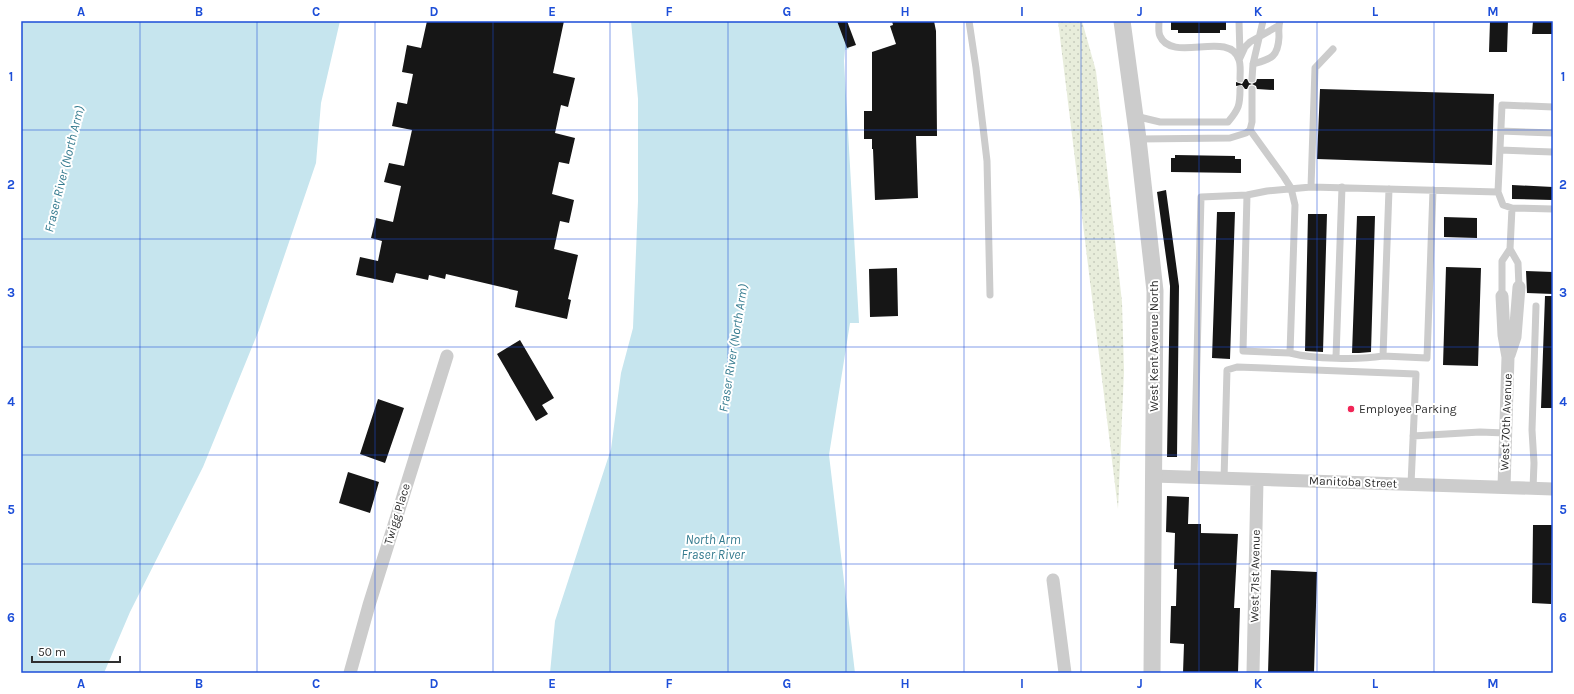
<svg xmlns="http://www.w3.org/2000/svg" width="1574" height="694" font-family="Karla,sans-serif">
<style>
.grass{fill:url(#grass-dots)}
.water{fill:#c6e5ee}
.building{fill:#161616}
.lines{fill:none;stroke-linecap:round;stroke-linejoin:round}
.service{stroke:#ccc;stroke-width:7}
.minor{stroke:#ccc;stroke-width:13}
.tertiary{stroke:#ccc;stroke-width:17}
.grid{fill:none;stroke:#1d4ed8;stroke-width:1;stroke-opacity:0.55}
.poi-dot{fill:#f12556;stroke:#fff;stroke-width:1.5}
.labels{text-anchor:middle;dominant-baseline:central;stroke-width:4;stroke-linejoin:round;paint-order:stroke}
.street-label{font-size:12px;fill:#2f2f2f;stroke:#fff}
.poi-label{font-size:12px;fill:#2f2f2f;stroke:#fff;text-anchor:start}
.water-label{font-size:13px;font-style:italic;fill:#357b8f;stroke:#fff}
.neatline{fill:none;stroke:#1d4ed8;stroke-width:1.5}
.grid-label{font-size:13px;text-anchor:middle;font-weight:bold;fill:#1d4ed8}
</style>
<defs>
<pattern id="grass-dots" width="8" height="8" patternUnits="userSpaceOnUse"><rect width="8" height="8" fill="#e8eddb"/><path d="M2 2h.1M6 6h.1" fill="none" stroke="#c7ccbc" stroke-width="1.8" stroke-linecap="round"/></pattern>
</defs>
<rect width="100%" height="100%" fill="#fff"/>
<path class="grass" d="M1058,21H1082L1096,71L1122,302L1124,371L1118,509Z"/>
<path class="water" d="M21,21H340L321,103L316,163L259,330L203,467L130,612L104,673H21Z
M631,21H839L849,49L845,50L844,61L859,323H850L829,455L855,673H550L555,621L611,449L621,373L633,328L638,201V99Z"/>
<path class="building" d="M427,21H564L553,73L575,78L568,107L561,105L555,133L575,138L569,164L559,162L552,194L574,200L569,223L560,221L554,249L578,255L568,299L571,300L567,319L515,307L518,291L446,274L445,279L429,275L428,280L396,273L393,283L356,275L360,257L378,261L382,241L371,238L376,218L393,222L401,186L384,182L389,163L404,166L412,130L392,126L397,102L407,104L413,74L402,72L407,45L421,48Z
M837,21H847L856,45L847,48Z
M892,21H934L936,31L937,136H916L918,198L875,200L873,149H872V139H864V111H872V52L896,44L890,26L893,25Z
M1171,21H1226V30H1220V33H1178V30H1171Z
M1490,21H1508L1507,52H1489Z
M1533,21H1553V34H1532Z
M1245,79H1247L1249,83L1252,84L1256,82L1257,79H1274V90L1257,89L1256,86L1252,84L1249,85L1247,89H1245L1242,85L1236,86V82L1242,84Z
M1320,89L1494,94L1492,165L1317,159Z
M1175,155L1235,156V159H1241V173L1171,172V158H1175Z
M1512,185L1553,187V200L1512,199Z
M1166,190L1179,286L1177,457H1167L1170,286L1157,192Z
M1217,212H1235L1230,359L1212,358Z
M1308,214H1327L1323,352L1305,351Z
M1357,216H1375L1371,352L1359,353H1352Z
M1444,217L1477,218V238L1444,237Z
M1446,267L1481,268L1478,366L1443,365Z
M897,268L898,316L870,317L869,269Z
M1526,271L1553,272V294L1527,293Z
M1545,296H1553V408H1541Z
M520,340L554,398L542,405L548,414L536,421L497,354Z
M378,399L404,408L385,463L360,454Z
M348,472L379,482L370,513L339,503Z
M1167,496L1189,497L1188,524H1201V533L1238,534L1234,608H1240L1238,673H1183L1184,644L1170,643L1171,606H1176L1177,569H1174L1175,533L1166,532Z
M1533,525H1552L1551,604L1532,603Z
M1271,570L1317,572L1314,673H1268Z"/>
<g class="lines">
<path class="service" d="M969,21L976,68L987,161L990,295
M1159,21C1159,26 1158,32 1160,36C1172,64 1230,29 1239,60C1241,65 1240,73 1240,79
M1239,21L1240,55
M1239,60L1245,47L1250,42L1278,26
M1253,64C1270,59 1278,58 1279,37C1279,31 1278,27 1280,21
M1252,79L1253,64L1263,21
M1553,107L1502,105L1498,192L1503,205L1512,208L1553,209
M1135,116L1160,122H1228C1239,109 1240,105 1240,89
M1501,131L1553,133
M1139,139L1230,138L1246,133L1250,130L1252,122V89
M1500,150L1553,152
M1311,187L1315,68L1333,49
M1389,189L1383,356L1427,358L1433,190
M1247,195L1243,351L1290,353L1295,205L1291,188L1284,177L1250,130
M1510,249L1518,263L1519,287
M1502,296V261L1510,249L1512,208
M1290,353C1313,359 1359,360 1383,356
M1336,357L1342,187
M1413,436L1480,432L1505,433
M1194,478L1201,197L1247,195L1267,191L1311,187L1498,192
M1224,479L1227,370L1237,367L1416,374L1411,484
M1533,488L1534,463L1532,430L1536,306"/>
<path class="minor" d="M1502,296L1504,335L1508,357L1504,487
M1509,355L1515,337L1519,287
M1153,476L1553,489
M1053,580L1065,673
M350,673L369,605L447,356
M1253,673L1257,480"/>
<path class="tertiary" d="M1122,21L1138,139L1155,291L1152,673"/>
</g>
<path class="grid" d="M140,21V673M257,21V673M375,21V673M493,21V673M610,21V673M728,21V673M846,21V673M964,21V673M1081,21V673M1199,21V673M1317,21V673M1434,21V673M21,130H1553M21,239H1553M21,347H1553M21,455H1553M21,564H1553"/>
<circle class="poi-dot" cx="1351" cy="409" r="4"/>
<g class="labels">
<g class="street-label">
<text transform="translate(1154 346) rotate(-90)">West Kent Avenue North</text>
<text transform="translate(1506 422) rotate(-88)">West 70th Avenue</text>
<text transform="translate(1353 482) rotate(2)">Manitoba Street</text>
<text transform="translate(397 514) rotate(-73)">Twigg Place</text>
<text transform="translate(1255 576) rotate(-89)">West 71st Avenue</text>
</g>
<g class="poi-label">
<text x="1359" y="409">Employee Parking</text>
</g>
<g class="water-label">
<text transform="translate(64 169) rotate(-76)">Fraser River (North Arm)</text>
<text transform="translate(733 348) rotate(-81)">Fraser River (North Arm)</text>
<text x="713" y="539">North Arm<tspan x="713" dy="15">Fraser River</tspan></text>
</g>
</g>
<rect width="1574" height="694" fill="none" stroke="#ffffff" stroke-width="44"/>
<path d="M32 656v6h88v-6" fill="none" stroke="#2f2f2f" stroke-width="2"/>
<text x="38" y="656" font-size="12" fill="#2f2f2f" stroke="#ffffff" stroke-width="3" paint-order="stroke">50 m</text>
<rect x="22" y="22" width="1530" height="650" class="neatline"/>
<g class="grid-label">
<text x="81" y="16">A</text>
<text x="199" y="16">B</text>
<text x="316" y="16">C</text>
<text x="434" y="16">D</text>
<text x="552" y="16">E</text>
<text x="669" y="16">F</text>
<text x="787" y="16">G</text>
<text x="905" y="16">H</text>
<text x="1022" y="16">I</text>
<text x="1140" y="16">J</text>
<text x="1258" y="16">K</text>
<text x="1375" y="16">L</text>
<text x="1493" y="16">M</text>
<text x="11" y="81">1</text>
<text x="1563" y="81">1</text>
<text x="11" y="189">2</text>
<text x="1563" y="189">2</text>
<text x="11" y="297">3</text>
<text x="1563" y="297">3</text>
<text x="11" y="406">4</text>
<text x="1563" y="406">4</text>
<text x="11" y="514">5</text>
<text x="1563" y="514">5</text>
<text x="11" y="622">6</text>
<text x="1563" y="622">6</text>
<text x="81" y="688">A</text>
<text x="199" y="688">B</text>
<text x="316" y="688">C</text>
<text x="434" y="688">D</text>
<text x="552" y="688">E</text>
<text x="669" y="688">F</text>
<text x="787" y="688">G</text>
<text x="905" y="688">H</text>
<text x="1022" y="688">I</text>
<text x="1140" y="688">J</text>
<text x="1258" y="688">K</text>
<text x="1375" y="688">L</text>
<text x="1493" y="688">M</text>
</g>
</svg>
